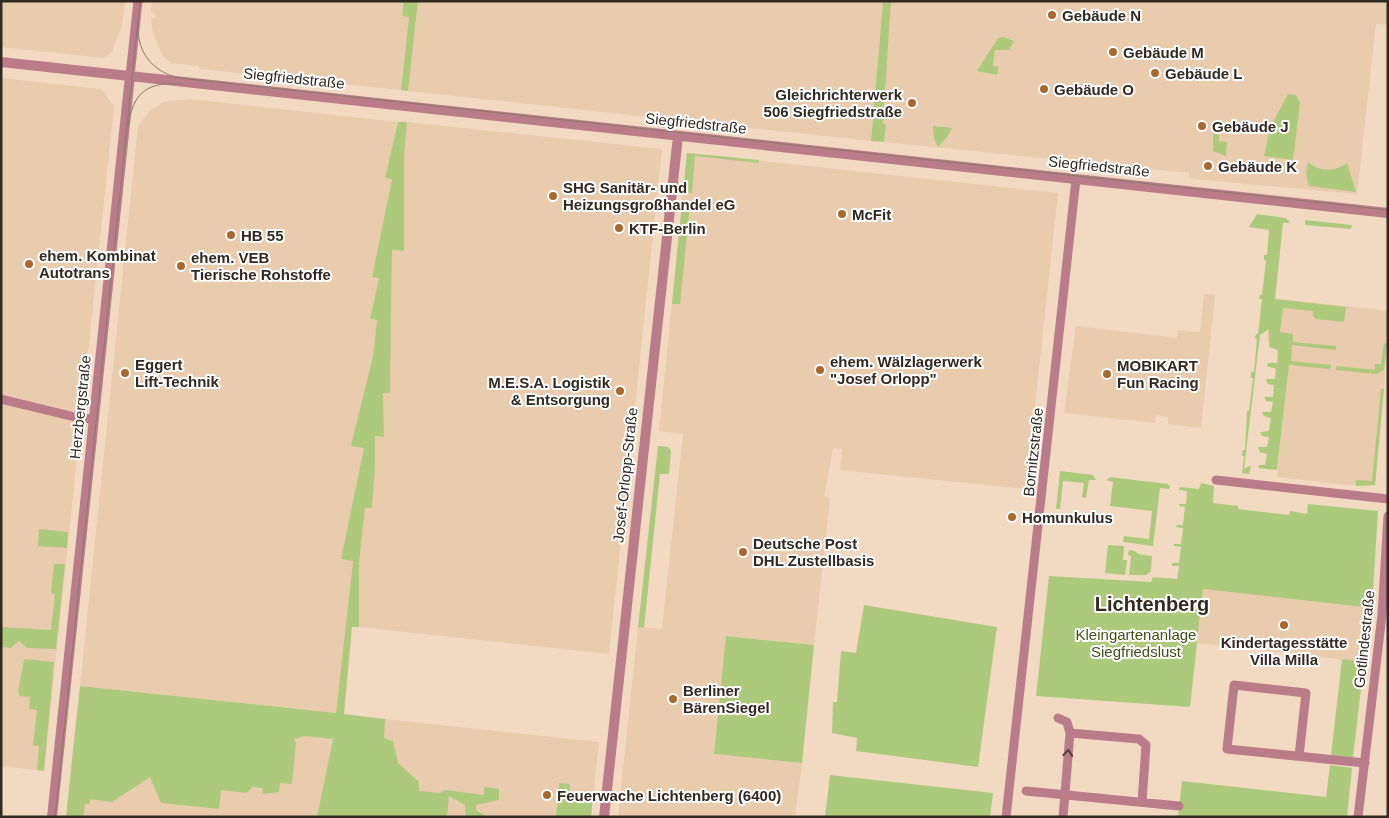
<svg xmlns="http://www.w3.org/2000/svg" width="1389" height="818" font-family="Arial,sans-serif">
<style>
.built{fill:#e9cbae}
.green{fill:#adca7c}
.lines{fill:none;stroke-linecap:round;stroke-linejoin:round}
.minor{stroke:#ba7c88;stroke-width:9}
.tertiary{stroke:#ba7c88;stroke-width:10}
.tram{stroke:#8b7a6b;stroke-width:1}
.oneway{stroke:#5b423f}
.poi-dot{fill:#a86931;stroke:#fff;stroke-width:2}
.labels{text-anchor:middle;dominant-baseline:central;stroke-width:4;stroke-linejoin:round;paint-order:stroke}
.poi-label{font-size:15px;font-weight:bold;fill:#322920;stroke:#fff;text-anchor:start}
.street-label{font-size:15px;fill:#322920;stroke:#fff}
.park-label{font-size:15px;fill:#3f5216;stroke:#fff}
.district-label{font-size:20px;font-weight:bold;fill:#322920;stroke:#fff}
</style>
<rect width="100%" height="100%" fill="#f2d9c2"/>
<path class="built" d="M1,1H125L122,26L112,52L104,58L1,47Z
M152,1H404L402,16L409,17L401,90L200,69L198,66L171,63L163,56L153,34L151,18H155V14L151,12Z
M418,1H883L871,141L408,91Z
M891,1H1388V25L1376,24L1357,194L1194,179L1189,177V173L884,142L886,124H883Z
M1,78L101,89L114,106L44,771L1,766Z
M191,99L398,122L385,178L392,179L372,276L379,278L370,319L377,320L373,356L352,446L364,448L341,559L353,560L336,713L80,686L138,126L149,112L163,102Z
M407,122L662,149L609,654L359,627V564L365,508H372L375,469V436L384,437L382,393H390L392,250L404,251V157Z
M687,153L1058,193L1026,489L840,470L842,449L833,448L824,496L830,498L814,645L727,636L714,754L802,763L795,817H618L638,627L662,629L683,434L659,431Z
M1204,294L1215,295L1201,428L1168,424V417L1156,415L1155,423L1064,413L1076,326L1177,338L1178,330L1200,332Z
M1272,298L1388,311L1384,389L1375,485L1356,486L1277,477L1291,344L1267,341Z
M1203,589L1370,608L1364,662L1198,643Z
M77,710L333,739L317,817H66Z
M348,715L599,742L591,817H339Z"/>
<path class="green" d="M404,1H418L408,91L401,90L409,17L402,16Z
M883,1H891L883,123L886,124L884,142L871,141Z
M1003,37L1014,41L1009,50H995L993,66L999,67L997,75L977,71L998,38Z
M1288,94L1296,95L1300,103L1293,160L1264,156L1270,128Z
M398,122H407L404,157V251L392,250L390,393H383L384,437L375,436V469L372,508H365L359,564V627H352L344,714L385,719L384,738L393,741L398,763L419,782V791L440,793L445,790L484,795V787L499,789V800L476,805V810L487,817H466L465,805L449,796L447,817H317L333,739L305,736L294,739L296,743L292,784L280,783L279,792L263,794L262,788L253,787L246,793L221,790L219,809L161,803L150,777L112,802L90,799L89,804H85L83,817H66L80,686L336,713L353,561L341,559L364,448L351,446L373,356L377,320L370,319L379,278L372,277L392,179L385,178Z
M933,126L952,128L947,137L938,147L934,139Z
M1213,133H1219V141L1227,142L1226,156L1213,151Z
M687,153L759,160V163L695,156L692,193L683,192Z
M1308,162C1319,172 1335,172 1347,163L1356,192L1309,186L1306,174Z
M682,204H690L680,304H672Z
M1257,214L1285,218L1289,221V223H1283L1275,299L1346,307L1344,322L1316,319L1313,316V311L1283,308L1280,332L1293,334V342L1336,346V350L1292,345L1291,361L1331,365L1330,369L1289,365L1277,470L1258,468L1259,465H1265L1267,454L1260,452L1258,447H1267L1269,437L1262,436L1260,432L1269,431L1271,418L1264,416L1262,412H1271L1273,402L1266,401L1264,397H1273L1274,385L1268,384L1266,379H1275L1276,369L1267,366L1268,363H1277L1278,350L1269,347V329L1260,335L1244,469L1251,465L1249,474L1242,473L1244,456H1242L1243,450H1245L1247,411H1249L1253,378H1251V372H1254L1257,339L1255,338L1256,334H1258L1262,299H1259L1260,295H1262L1266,260H1264V255H1267L1269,230L1249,227Z
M1305,220L1352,225L1351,229L1305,225Z
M1384,343L1387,344L1384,370L1376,374L1336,370V366L1375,370V364H1381Z
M1381,389H1384L1375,485L1356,486V480L1372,481Z
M658,446L668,447L671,451L669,474H660L644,628L638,627Z
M1060,471L1093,475L1096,480H1089L1086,498L1082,497L1084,483L1063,481L1060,509H1056Z
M1110,477L1167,484L1170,486L1169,489L1160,488L1153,546L1123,542L1124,536L1149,539L1152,511L1110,506L1113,482L1106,480Z
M1201,483L1214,486L1213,503L1238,506V509L1289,515L1290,511L1307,514L1308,504L1378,511L1372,608L1203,589L1190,707L1036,696L1049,576L1151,582L1153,577L1177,579L1179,566H1172V563H1179L1181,547L1174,546V544H1181L1183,528L1176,527L1177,525H1183L1185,507L1179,506V504H1186L1187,491L1179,490L1180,487L1199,489Z
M39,529L68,532L67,548L38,546Z
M1108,545L1124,546L1123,560H1127L1125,575L1105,573Z
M1129,550L1135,551L1138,554L1152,556L1151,571L1146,575H1129L1131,557L1128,554Z
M54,564H65L56,649L27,648L19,641L11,648L1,647V627L51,630L55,594L51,593Z
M864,605L997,627L978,767L856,751L857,738L832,733L833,702H837L841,651L856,653Z
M726,636L814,645L802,763L714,754Z
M24,659L54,662L44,771L37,770L39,746L33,745L37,710L29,709L30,697L20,696L18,692Z
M1342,659L1364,662L1353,758L1331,755Z
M1330,765L1352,768L1347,817H1178L1182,781L1326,797Z
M830,775L993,793L990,817H825Z
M559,783L570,784V793L593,795L591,817H556Z"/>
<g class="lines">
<path class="minor" d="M130,76L138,1
M1,399L79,418L94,419
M1216,480L1388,499
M1058,718L1067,722L1070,733L1063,817
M1070,733L1139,739L1146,745L1142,802
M1299,756L1306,693L1234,685L1227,749L1365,763
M1026,791L1179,806
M1006,817L1076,179
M1358,817L1382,615L1388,516"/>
<path class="tertiary" d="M1,62L1388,213
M52,817L130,76
M604,817L678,136"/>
<path class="tram" d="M138,21C136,50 150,71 179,78L1388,210
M128,126C133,92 148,81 182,84
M55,817L140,1"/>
</g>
<defs><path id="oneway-chevron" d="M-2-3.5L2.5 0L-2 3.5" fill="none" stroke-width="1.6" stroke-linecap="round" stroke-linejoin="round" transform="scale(1.25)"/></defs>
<use class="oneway" href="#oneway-chevron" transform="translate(1068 753) rotate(-85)"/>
<g class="poi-dot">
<circle cx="1052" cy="15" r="5"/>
<circle cx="1113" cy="52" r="5"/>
<circle cx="1155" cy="73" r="5"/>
<circle cx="1044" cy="89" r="5"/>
<circle cx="912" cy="103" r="5"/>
<circle cx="1202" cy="126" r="5"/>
<circle cx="1208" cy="166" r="5"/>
<circle cx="553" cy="196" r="5"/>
<circle cx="842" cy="214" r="5"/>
<circle cx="619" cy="228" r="5"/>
<circle cx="231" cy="235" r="5"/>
<circle cx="29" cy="264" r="5"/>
<circle cx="181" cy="266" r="5"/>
<circle cx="820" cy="370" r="5"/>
<circle cx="125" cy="373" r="5"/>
<circle cx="1107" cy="374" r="5"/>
<circle cx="620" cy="391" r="5"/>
<circle cx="1012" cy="517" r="5"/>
<circle cx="743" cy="552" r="5"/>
<circle cx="1284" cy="625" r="5"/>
<circle cx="673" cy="699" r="5"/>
<circle cx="547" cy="795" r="5"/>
</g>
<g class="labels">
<g class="poi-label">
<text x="1062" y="15">Gebäude N</text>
<text x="1123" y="52">Gebäude M</text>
<text x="1165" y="73">Gebäude L</text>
<text x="1054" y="89">Gebäude O</text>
<text x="902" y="94" text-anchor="end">Gleichrichterwerk<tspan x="902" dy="17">506 Siegfriedstraße</tspan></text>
<text x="1212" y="126">Gebäude J</text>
<text x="1218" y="166">Gebäude K</text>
<text x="563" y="187">SHG Sanitär- und<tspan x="563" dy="17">Heizungsgroßhandel eG</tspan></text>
<text x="852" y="214">McFit</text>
<text x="629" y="228">KTF-Berlin</text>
<text x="241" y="235">HB 55</text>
<text x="39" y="255">ehem. Kombinat<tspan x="39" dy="17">Autotrans</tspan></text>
<text x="191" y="257">ehem. VEB<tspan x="191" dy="17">Tierische Rohstoffe</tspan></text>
<text x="830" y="361">ehem. Wälzlagerwerk<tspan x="830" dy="17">"Josef Orlopp"</tspan></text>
<text x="135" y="364">Eggert<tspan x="135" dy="17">Lift-Technik</tspan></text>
<text x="1117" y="365">MOBIKART<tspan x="1117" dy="17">Fun Racing</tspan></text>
<text x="610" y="382" text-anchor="end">M.E.S.A. Logistik<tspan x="610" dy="17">&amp; Entsorgung</tspan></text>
<text x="1022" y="517">Homunkulus</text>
<text x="753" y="543">Deutsche Post<tspan x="753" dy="17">DHL Zustellbasis</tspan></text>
<text x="1284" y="642" text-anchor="middle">Kindertagesstätte<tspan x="1284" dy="17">Villa Milla</tspan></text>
<text x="683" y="690">Berliner<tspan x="683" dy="17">BärenSiegel</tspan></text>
<text x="557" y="795">Feuerwache Lichtenberg (6400)</text>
</g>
<g class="street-label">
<text transform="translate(294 78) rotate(6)">Siegfriedstraße</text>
<text transform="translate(696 123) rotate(6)">Siegfriedstraße</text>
<text transform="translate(1099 166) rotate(6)">Siegfriedstraße</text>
<text transform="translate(80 407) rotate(-84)">Herzbergstraße</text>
<text transform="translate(1033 452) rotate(-84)">Bornitzstraße</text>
<text transform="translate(625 475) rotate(-84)">Josef-Orlopp-Straße</text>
<text transform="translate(1364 639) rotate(-84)">Gotlindestraße</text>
</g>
<g class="park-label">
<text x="1136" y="634">Kleingartenanlage<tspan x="1136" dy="17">Siegfriedslust</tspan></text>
</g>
<g class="district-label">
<text x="1152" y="604">Lichtenberg</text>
</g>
</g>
<rect width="1389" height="818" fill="none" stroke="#322920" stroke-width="5"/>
</svg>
